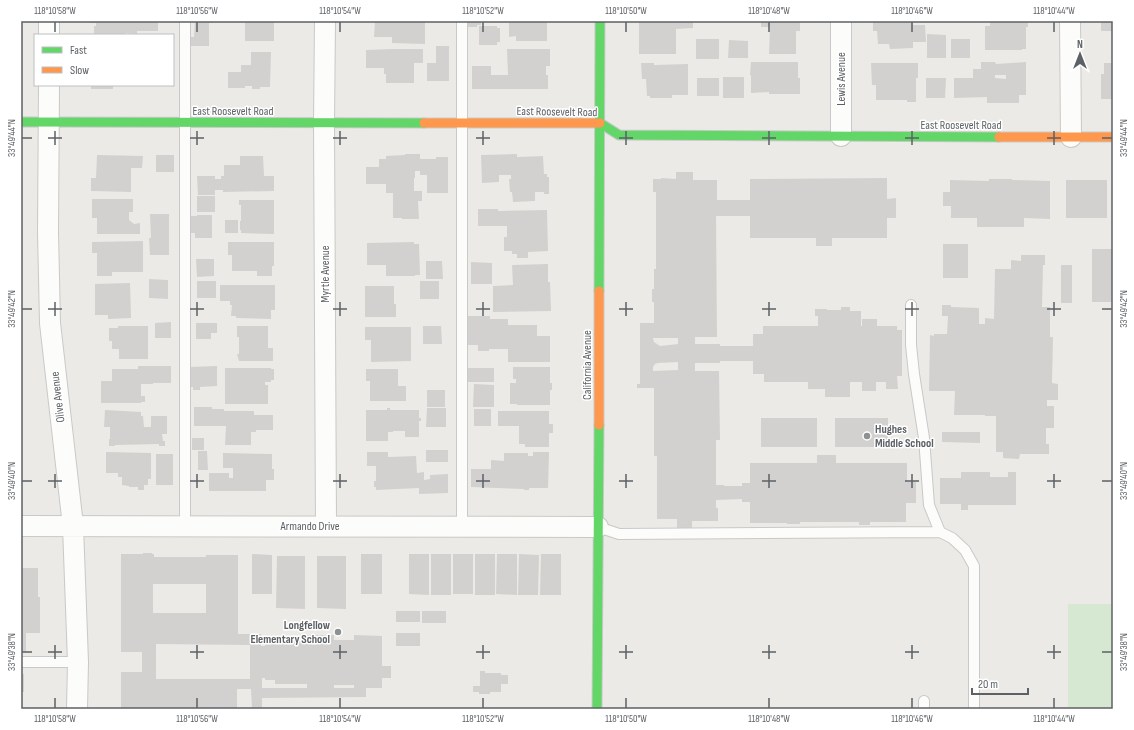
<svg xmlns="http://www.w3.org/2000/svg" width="1134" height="730" font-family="'Sofia Sans Condensed',sans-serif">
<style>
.green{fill:#d7e8d2}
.building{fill:#d3d1cf;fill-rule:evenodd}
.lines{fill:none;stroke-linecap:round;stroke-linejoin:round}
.lane-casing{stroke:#c8c9c8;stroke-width:12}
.street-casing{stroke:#c8c9c8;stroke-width:22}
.fast-casing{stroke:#c8c9c8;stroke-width:11}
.slow-casing{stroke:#c8c9c8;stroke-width:11}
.lane{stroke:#fcfcfb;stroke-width:10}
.street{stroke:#fcfcfb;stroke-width:20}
.fast{stroke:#63d668;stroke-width:9}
.slow{stroke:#ff974d;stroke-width:9}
.ticks{fill:none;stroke:#5c6165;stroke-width:1.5}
.poi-dot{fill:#8e9192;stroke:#fff;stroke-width:1.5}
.labels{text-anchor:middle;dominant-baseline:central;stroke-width:3;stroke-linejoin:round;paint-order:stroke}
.street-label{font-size:12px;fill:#5c6165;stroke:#fff}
.poi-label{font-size:12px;font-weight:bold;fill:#5c6165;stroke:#fff;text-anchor:start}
.neatline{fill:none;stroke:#5c6165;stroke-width:1.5}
.ticks-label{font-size:10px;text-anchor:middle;fill:#5c6165}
</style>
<rect width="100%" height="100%" fill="#eceae6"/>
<path class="green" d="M1068,604H1113V709H1068Z"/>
<path class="building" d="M90,21H158V31H137V34L125,33V35H94V26H96V23H90Z
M195,21H213V23H209V46H191V37H194Z
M245,21H274V41H245Z
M375,21H425V44L392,43V37H374Z
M466,21H481V25H477V27H468L466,24Z
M509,21H547V41H516V36L509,37Z
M639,21H693V28L676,29V54H639Z
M761,21H800V31H796V54H769L770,27H761Z
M873,21H913V25H925L926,42H913V48L890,49L889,44H878L877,31H873Z
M990,21H1028V27H1026V49H1022V50H985V26H990Z
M1101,21H1113V31H1101Z
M479,26H497V28H500V42H497V45H479Z
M927,34L946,35V58H927Z
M696,39H719V59H696Z
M951,39H970V58H951Z
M729,40L748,41V58H728Z
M436,46H449V81H427V63H436Z
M392,49H423V63H414V83H386V74H384V68H366V50Z
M507,49H550V66H546V75H548V89H472V66H491V75H508Z
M251,52H271L270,87H260V89H252V86H245V88H228V72H241V65H251Z
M751,62H798V78H800V94H769V92L751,93V75H750Z
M981,62H995L996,64L1026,62V95H1019V103H987V97L954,98V78H973V69H981ZM995,75H1006V79L995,78Z
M641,63H654V65L688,64V95H672V98H650V96H647L646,79H642Z
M871,63H918V78H916V102H907V100H876V85H872Z
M1104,63H1113V99H1101V74H1104Z
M723,77H744V98H723Z
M697,78H719V96H697Z
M926,78H946L945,98H926Z
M91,85H113V89H91Z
M405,154H420V159H436V157H448V193H427V175H420V171H415V178H414V191H422V201H418L419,219H402V218H393V193H386V184H366V167H379V159H386V156L405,155Z
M517,154V157L543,156L544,174H547V177H549V194H544V192H535V201L513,202L512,192H510L509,179H511V175H499V182L482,183L481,155Z
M97,155L143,156L142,168H131V192L91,191V178H96Z
M156,155H174V172H156Z
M240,156H263L264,176H274V191L223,192V190H215V195H198L197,176H215V179H221V176H224V165H240Z
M676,172H693V180H717V200H750V179L887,178V199L896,198V218H887V238H832V246H816V238H750V216H716L717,337H695V344H720V346H753V334H763V326H818V316H815V309H827V310H841V307H850V311H861V326H862V319H877V326H897V330H902V376H897L898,389H886V382H876V391H862V382H850V397H825V389H808V382H764V374H753V361H720V363H695V371H719L720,440H716V485H724V486H742V483H750V463H817V455H836V463H907V482H916V503H906V522H870V525H859V522H800V524H787V523H750V502H742V499L716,500V508H718V521H692V528H677V519H657V456H654V388H637V384H640V323H654V302H652V289H654V269H656V192H653V179H661V178L676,179ZM653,338H678V344L660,346L654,342ZM678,362V370L653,371V367L655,364L658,363Z
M989,179H1012V180L1050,181V219L1024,218V227H977V218H951V206H943V192H950V180L989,181Z
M1066,180H1107V218H1066Z
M197,196H215V212H197Z
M92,199H133V212H129V220L134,224L140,223V234H97V218H92Z
M239,200H274V234L241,233V230H240V221H241V205H239Z
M478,209H498V211L547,210L548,251L528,252V258H517V254H512V251H504V237H507V226H478Z
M150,214H169V255H150L149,238H151Z
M197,215H212V238H195V233H191V216H197Z
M225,220H238V233H225Z
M143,241V272H112V276H97V253H92V242Z
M228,242H274V266H272V276H257V271H232V255H228Z
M414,242V244H419L420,275H415V276H386V265H367V243Z
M943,244H968V278H943Z
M1092,249H1113V302H1092Z
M1021,255H1045V265H1043L1042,307H1050V337H1053L1052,383L1058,384V400H1047V406H1054V428H1046V444H1049V454H1020L1019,459L1003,458V452H996V416H985V415H954L955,391H929L930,335L934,336V334H947L948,316H942V305H951V307L979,308V324H985V318L994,319L995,269H1011V260L1021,261Z
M196,259H214V276L197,277Z
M426,261H442L443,279H426Z
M471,262L492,263V284H471Z
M548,264V282H550L551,311L493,312V286L513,285L512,265Z
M1061,265H1072V303H1061Z
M149,279L168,280V299L149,298Z
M197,281H216V298H197Z
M420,281H439V299H420Z
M130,283L131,318L108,319V315H95V284Z
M220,285H275V310H271V319L236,318V316H231L232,305H230V301H220Z
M365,286H394V304H396V317H365Z
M468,316H490V319H508V325H537V336H550V362H508V349H489V351H478V345H468Z
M171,322V338H155V323Z
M196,323H217V333H211V339H196Z
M118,326H148V359H119V349H112V341H109V328H118Z
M237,326H268V348H273V361H239L237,354H239V337H237Z
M423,326H441L442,344H423Z
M365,327H411V361L371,362V340H365Z
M138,366H171V383H153V384H141V396H145V402H141V403H101V381H112V369H138Z
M217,366V386L200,387V390H193V387H190V367Z
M513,367H550V383H552V390H550V405H517V404H510V383H516V379H513Z
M225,368H271V369H274V380H271V382H265V385H268V404H225Z
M466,368H494V382H466Z
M366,369H398V386H406V401H370V381H366Z
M474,384L494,385V407H473Z
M427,390H445V407H427Z
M194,407H212V409H224V411H254V415H273V430H256V432H251V445H225L226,426H194Z
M387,408H390V410H419V418H421V421H419V437H405V431H393V432H388V441H366V410H387Z
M427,408H446V427H426Z
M474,409H491V426H474Z
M105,410L141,412V416H143L144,427H151V416H167V434H162L163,441H165V446H159V444L115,445V446H109V439H110V427H104Z
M498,411H549V424H553V433H549V447H525V444H519V426H498Z
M761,418H817V447H761Z
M835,418H888V447H835Z
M942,432H980V443L942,442Z
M192,438H204V450H192Z
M426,450H448V462H426Z
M198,451H207L208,470H198Z
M106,452L151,453V479H148V485H144V490H138V487H129V486L122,485V477H118V473H106Z
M367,452H388V457L416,456L417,473L424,472V480L430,479V475L448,474V493L419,494V488L376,490V487H374V481H376V466H367Z
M533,452H549L548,488H529V490H524V489L471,487V469H491V460L504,461V453H528V456H533Z
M223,453L272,454V469H274V480H266V491H209V473H229V478H233V468H223Z
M156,454H173V485H156Z
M961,472H990V477H1008V472H1016V505H968V510H961V504H940V478H961Z
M143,553H152V554H154V557H206V555H238V634H261V646H265V644H268V638L276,637V640H306V635H334V640H354V635L382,636V666H391V678H382V688H366V697L262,698V709H252L251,689H237V709H121V672H142V652H121V554H143ZM153,584H206V613H153ZM156,644L250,645V679H156ZM262,678H265V680H275V684H307V688H262ZM334,685H354V688H334Z
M252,554L272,555V594H252Z
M361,554H382V594H361Z
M409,554H429V595L409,594Z
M431,554H451V595H431Z
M453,554H473V594H453Z
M475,554H495V595H475Z
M497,554H517V595L496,594Z
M519,554L539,555L538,595H518Z
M541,554H561V595H540Z
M277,556H305V609L276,608Z
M317,556H346V609L317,608Z
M21,568H38V597H40V633H26V652H21Z
M396,611H420V622H396Z
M422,611H446V623H422Z
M396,633H420V646H396Z
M480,671H485V673H501V675H508V684H501V692H490V694H479V692H473V686H480Z
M21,674H24V692H21Z"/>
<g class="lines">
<g class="lane-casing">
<path id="lane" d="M185,21V526
M462,21V527
M911,305V345L914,374L924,438L929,505L940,532
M598,527L619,534L940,532L952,538L965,550L974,566V709
M21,662H78
M924,709V701"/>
</g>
<g class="street-casing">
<path id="street" d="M49,21V35
M325,21L324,123L326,526
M841,21V136
M1070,21L1071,137
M49,85L48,232L50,323L73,526L78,662L77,709
M21,526L598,527"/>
</g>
<g class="fast-casing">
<path id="fast" d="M21,122L424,123
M600,123L619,135L999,137
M599,291L600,21
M597,709L599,425"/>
</g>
<g class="slow-casing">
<path id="slow" d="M424,123H600
M999,137H1113
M599,425V291"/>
</g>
<use href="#lane" class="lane"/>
<use href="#street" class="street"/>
<use href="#fast" class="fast"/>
<use href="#slow" class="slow"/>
</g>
<path class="ticks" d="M55,22V32M197,22V32M340,22V32M483,22V32M626,22V32M769,22V32M912,22V32M1054,22V32M55,131V145M197,131V145M340,131V145M483,131V145M626,131V145M769,131V145M912,131V145M1054,131V145M22,138H32M48,138H62M190,138H204M333,138H347M476,138H490M619,138H633M762,138H776M905,138H919M1047,138H1061M1102,138H1112M55,302V316M197,302V316M340,302V316M483,302V316M626,302V316M769,302V316M912,302V316M1054,302V316M22,309H32M48,309H62M190,309H204M333,309H347M476,309H490M619,309H633M762,309H776M905,309H919M1047,309H1061M1102,309H1112M55,474V488M197,474V488M340,474V488M483,474V488M626,474V488M769,474V488M912,474V488M1054,474V488M22,481H32M48,481H62M190,481H204M333,481H347M476,481H490M619,481H633M762,481H776M905,481H919M1047,481H1061M1102,481H1112M55,645V659M197,645V659M340,645V659M483,645V659M626,645V659M769,645V659M912,645V659M1054,645V659M22,652H32M48,652H62M190,652H204M333,652H347M476,652H490M619,652H633M762,652H776M905,652H919M1047,652H1061M1102,652H1112M55,698V708M197,698V708M340,698V708M483,698V708M626,698V708M769,698V708M912,698V708M1054,698V708"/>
<g class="poi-dot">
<circle cx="867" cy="436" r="4"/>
<circle cx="338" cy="632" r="4"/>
</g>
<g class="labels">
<g class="street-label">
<text transform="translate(841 79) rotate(-90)">Lewis Avenue</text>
<text x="233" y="111">East Roosevelt Road</text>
<text transform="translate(557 112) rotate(1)">East Roosevelt Road</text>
<text x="961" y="125">East Roosevelt Road</text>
<text transform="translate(325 274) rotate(-90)">Myrtle Avenue</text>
<text transform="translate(587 365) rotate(-90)">California Avenue</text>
<text transform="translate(58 397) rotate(-97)">Olive Avenue</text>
<text x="310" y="526">Armando Drive</text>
</g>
<g class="poi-label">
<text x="875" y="429">Hughes<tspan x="875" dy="14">Middle School</tspan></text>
<text x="330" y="625" text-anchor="end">Longfellow<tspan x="330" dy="14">Elementary School</tspan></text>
</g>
</g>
<rect width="1134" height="730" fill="none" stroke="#ffffff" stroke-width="44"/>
<rect x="34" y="34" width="140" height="52" fill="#ffffff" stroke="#bec0c1"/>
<rect x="42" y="47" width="20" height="6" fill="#63d668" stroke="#bec0c1"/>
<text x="70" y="54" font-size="12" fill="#5c6165">Fast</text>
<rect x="42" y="67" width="20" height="6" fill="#ff974d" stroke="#bec0c1"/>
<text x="70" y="74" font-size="12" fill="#5c6165">Slow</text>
<g transform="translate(1080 54)" stroke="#ffffff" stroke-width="3" paint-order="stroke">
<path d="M0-3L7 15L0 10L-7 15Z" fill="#5c6165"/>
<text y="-6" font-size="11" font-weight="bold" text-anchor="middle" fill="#5c6165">N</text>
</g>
<path d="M972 688v6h56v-6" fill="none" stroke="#5c6165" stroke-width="2"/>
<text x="978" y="688" font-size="12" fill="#5c6165" stroke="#ffffff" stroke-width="3" paint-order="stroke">20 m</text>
<rect x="22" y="22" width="1090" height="686" class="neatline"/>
<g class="ticks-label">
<text x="55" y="14">118°10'58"W</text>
<text x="197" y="14">118°10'56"W</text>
<text x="340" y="14">118°10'54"W</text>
<text x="483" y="14">118°10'52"W</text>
<text x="626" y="14">118°10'50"W</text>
<text x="769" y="14">118°10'48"W</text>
<text x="912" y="14">118°10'46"W</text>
<text x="1054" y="14">118°10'44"W</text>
<text transform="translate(11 138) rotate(-90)" y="4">33°49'44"N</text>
<text transform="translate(1123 138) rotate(-90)" y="4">33°49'44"N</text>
<text transform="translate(11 309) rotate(-90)" y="4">33°49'42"N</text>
<text transform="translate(1123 309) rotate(-90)" y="4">33°49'42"N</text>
<text transform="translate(11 481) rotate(-90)" y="4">33°49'40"N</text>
<text transform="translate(1123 481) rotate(-90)" y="4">33°49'40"N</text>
<text transform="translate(11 652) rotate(-90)" y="4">33°49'38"N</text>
<text transform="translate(1123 652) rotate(-90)" y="4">33°49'38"N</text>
<text x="55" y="722">118°10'58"W</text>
<text x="197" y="722">118°10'56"W</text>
<text x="340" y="722">118°10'54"W</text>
<text x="483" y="722">118°10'52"W</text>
<text x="626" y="722">118°10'50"W</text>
<text x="769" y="722">118°10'48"W</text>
<text x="912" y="722">118°10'46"W</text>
<text x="1054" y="722">118°10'44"W</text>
</g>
</svg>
